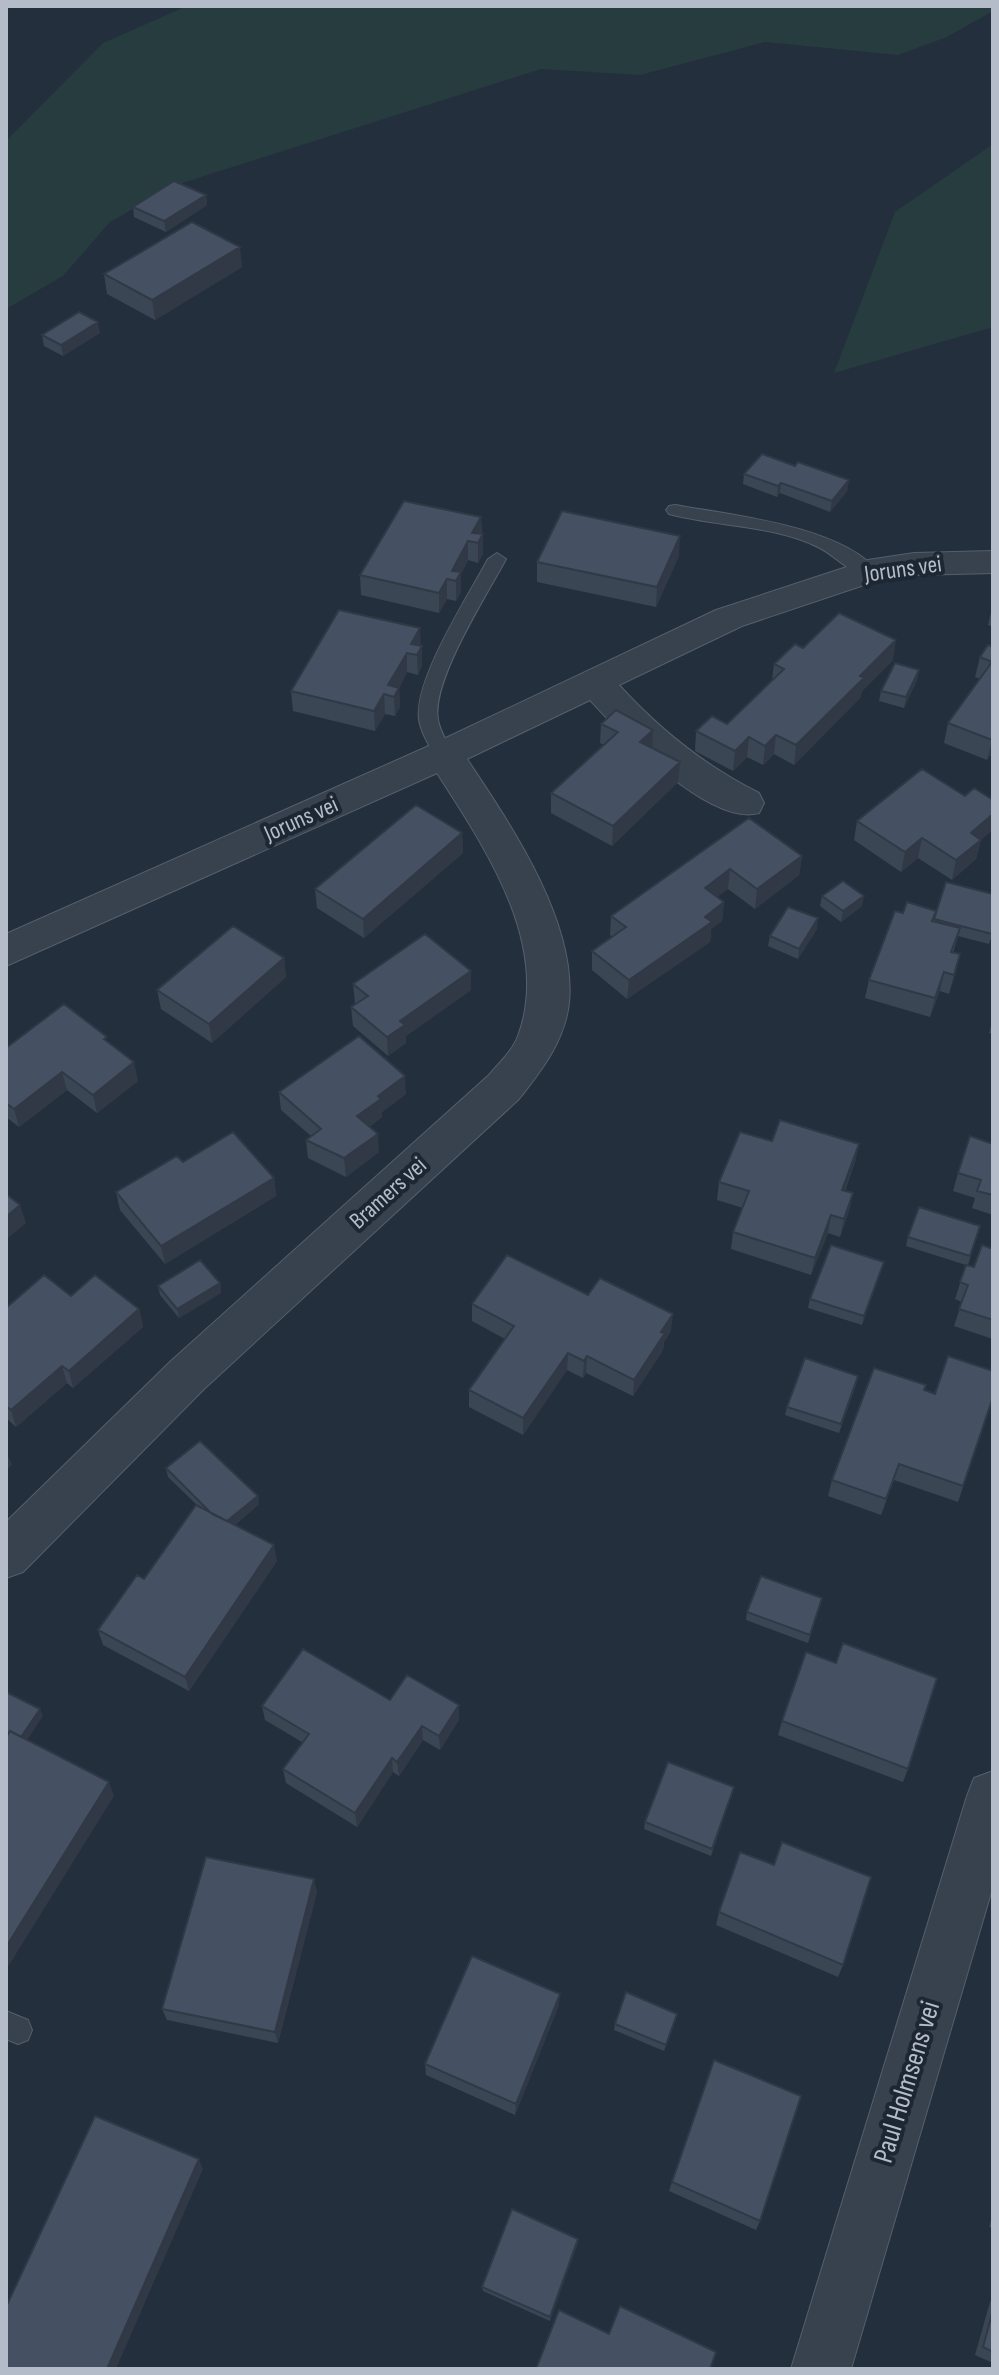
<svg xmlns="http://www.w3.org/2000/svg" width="999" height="2375" font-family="'Sofia Sans Condensed',sans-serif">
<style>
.green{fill:#263c3f}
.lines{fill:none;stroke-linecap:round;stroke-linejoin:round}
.service-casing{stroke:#565f6c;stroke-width:2}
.minor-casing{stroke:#565f6c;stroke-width:2}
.service{fill:#38414e;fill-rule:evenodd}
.minor{fill:#38414e;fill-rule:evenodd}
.wall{fill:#3b4654}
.shaded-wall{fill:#303945}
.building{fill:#455162;stroke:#303945;stroke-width:2}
.labels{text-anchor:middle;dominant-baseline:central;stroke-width:8;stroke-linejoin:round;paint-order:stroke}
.street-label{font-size:24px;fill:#b4bcc9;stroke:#1d2633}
.near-street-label{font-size:28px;fill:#b4bcc9;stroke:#1d2633}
</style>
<rect width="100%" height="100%" fill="#242f3e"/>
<path class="green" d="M187,6H993V11L947,37L898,55L765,42L640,75L541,69L173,186L110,222L63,276L6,309V141L103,43Z
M993,144V327L834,373L895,212Z"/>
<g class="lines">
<g class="service-casing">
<path id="service" d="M675,505C730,515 841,526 877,571L874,575C856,580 836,556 820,548C775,525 718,527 669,514L666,510L669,506Z
M497,553L506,559C487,595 431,681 438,720C440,732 448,743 453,754L444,761L437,759C430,747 421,733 419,719C414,679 469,595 488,559Z
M6,2011L28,2020L32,2030L28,2040L18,2044L6,2039Z"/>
</g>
<g class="minor-casing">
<path id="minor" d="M993,551V573L914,575L873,582L742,626L619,685C660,730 705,766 759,793L764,803L759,813C710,827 621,734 590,700L467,759C510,824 577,921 569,1003C565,1040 542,1070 519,1099L204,1389L23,1572L6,1578V1522L171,1361L489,1075C499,1063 513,1050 518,1036C552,945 484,846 437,773L6,966V934L431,745L716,610L868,560L914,553Z
M993,1771V1886L851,2369H791L967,1796L974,1778Z"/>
</g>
<use href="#service" class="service"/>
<use href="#minor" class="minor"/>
</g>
<path class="wall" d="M206,195L207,205L166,232L134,217L133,207Z
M242,267L155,320L107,294L104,274Z
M100,333L63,356L44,346L42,335Z
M795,466L849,480L847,491L830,512L780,493L777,497L743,484L744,474Z
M481,517L483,554L478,563L468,560L461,574V592L456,601L447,599L439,613L361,595L360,575Z
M679,556L656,607L537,582V562Z
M993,604V627L988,625Z
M421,646H422V666L418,675L407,672L399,688L400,707L395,716L385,714L375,731L293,711L291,691Z
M993,647V752L987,760L944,743L948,723L980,679L975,677L980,657Z
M803,648L893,660L862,691L860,698L794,765L774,754L763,765L747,757L733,771L695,751L696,731L727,724L772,680L774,664Z
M919,670L917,680L904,708L879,701L881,691Z
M601,724L653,730L652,748L678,782L612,846L551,813V793L604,745L600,743Z
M749,818L802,856L799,875L755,909L728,889L717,897L724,902L722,921L711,929L710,942L627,999L592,970V951L613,937L610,935L611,916Z
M857,821L981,840L976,859L952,880L918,858L901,872L854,840Z
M462,833L463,853L364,938L317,908L315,889Z
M822,896L862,906L841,922L820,906Z
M903,913L993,932L989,944L958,936L953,953L960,954L949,994L940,991L930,1017L865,998L869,980Z
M817,929L798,959L768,946L770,936Z
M284,958L286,977L212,1043L161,1009L157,990Z
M471,971V990L406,1036V1043L388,1056L353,1026L351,1007L356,1004L355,1003L353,984Z
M993,1019V1034L989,1033Z
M108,1042L138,1081L97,1113L67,1090L19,1127L6,1117V1048Z
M279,1092L406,1094L382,1112V1117L369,1127L379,1152L346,1177L308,1158L306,1140L311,1136L281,1110Z
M772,1141L859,1144L855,1162L845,1191L853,1193L849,1211L840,1237L828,1233L811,1275L731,1249L733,1232L743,1208L717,1200L719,1182Z
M993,1144V1215L972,1208L975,1198L953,1191L958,1173Z
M183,1162L274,1178L276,1196L165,1264L120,1210L116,1192Z
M980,1226L968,1265L974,1267L993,1249V1339L954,1326L962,1302L955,1299L966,1265L906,1246L908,1237Z
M881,1271L862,1325L808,1308L810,1299Z
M220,1283L221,1293L179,1318L160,1295L158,1286Z
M588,1295L671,1331L664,1342L663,1350L633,1396L586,1373L583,1378L567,1370L523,1435L469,1407V1390L505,1339L472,1321V1304Z
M71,1296L139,1309L143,1327L73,1388L67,1383L16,1427L6,1418V1308Z
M856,1385L839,1433L785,1415L787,1407Z
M925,1390L935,1394L993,1397L958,1502L894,1480L881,1515L828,1496L832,1480Z
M166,1468L259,1504L235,1525L277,1561L189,1691L103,1645L98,1630L144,1579L199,1507L168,1477Z
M822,1598L808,1643L746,1620L747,1612Z
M390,1700L459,1705V1720L440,1750L423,1740L399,1776L393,1772L357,1827L286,1783L283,1769L302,1742L265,1720L262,1706Z
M782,1721L908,1769L903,1782L778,1735Z
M734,1787L711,1856L644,1829L645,1822Z
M774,1865L843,1965L838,1977L716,1925L719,1912Z
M317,1892L278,2043L167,2020L162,2009Z
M559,2005L515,2115L426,2075L425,2064Z
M677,2014L664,2051L614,2030L615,2024Z
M672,2182L760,2221L756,2230L669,2191Z
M993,2214V2228L989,2227Z
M578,2239L550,2321L483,2291L482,2287Z
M993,2299V2363L975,2355L990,2302Z"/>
<path class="shaded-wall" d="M206,195L207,205L166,232L164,221Z
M240,247L242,267L155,320L152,300Z
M98,322L100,333L63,356L61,345Z
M849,480L847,491L830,512L832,501Z
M781,483L780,493L777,497L778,486Z
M481,517V537L472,533Z
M483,534V554L478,563V543Z
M680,536L679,556L656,607L657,587Z
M468,541V560L461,574V592L456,601V581L452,571Z
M447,579V599L439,613V593Z
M420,628L421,648L411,644Z
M896,640L893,660L862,691L860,698L794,765L796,745L860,676Z
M422,646V666L418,675L417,655Z
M407,653V672L394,697L388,685Z
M919,670L917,680L904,708L906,697Z
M399,688L400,707L395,716L394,697Z
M384,694L385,714L375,731L374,711Z
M653,730L652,749L640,742Z
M776,735L774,754L763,765L765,746Z
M749,737L747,757L733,771L735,751Z
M993,739V752L987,760L992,740Z
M680,762L678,782L612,846L613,826Z
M993,814V830L981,840L976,859L952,880L956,860L971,833Z
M462,833L463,853L364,938L363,919Z
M922,838L918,858L901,872L905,852Z
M802,856L799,875L755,909L757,889Z
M730,869L728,889L703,907L705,888Z
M864,896L862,906L841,922L843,911Z
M724,902L722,921L711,929L710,942L627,999L629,980L705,917Z
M818,918L817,929L798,959L799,949Z
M960,954L956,973L949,994L954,975Z
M284,958L286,977L212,1043L209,1024Z
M471,971V990L406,1036V1043L388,1056L387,1037L400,1021Z
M944,972L940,991L930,1017L935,998Z
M134,1062L138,1081L97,1113L93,1095Z
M62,1072L67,1090L19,1127L14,1109Z
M405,1076L406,1094L382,1112V1117L358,1134L357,1116L378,1096Z
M378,1134L379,1152L346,1177L344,1158Z
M859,1144L855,1162L838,1208L842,1190Z
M274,1178L276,1196L165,1264L161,1246Z
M853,1193L849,1211L840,1237L844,1219Z
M20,1205L26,1223L6,1240V1217Z
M831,1215L828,1233L811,1275L815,1258Z
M884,1262L881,1271L862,1325L864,1316Z
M220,1283L221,1293L179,1318L177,1309Z
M139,1309L143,1327L73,1388L69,1371Z
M673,1314L671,1331L664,1342L663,1350L633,1396L634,1380L661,1332Z
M568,1353L567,1370L523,1435V1418Z
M587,1356L586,1373L583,1378L584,1361Z
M62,1366L67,1383L16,1427L11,1410Z
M9,1457L12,1465L6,1470V1459Z
M258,1496L259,1504L225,1533L223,1525Z
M274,1545L277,1561L189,1691L185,1677Z
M459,1705V1720L440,1750L439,1736Z
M40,1709L43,1716L22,1748L19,1741Z
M422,1726L423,1740L399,1776L397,1762Z
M392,1758L393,1772L357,1827L355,1813Z
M109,1782L114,1796L6,1970V1947Z
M314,1879L317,1892L278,2043L275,2032Z
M560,1994L559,2005L515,2115L516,2104Z
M199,2159L203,2169L116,2369H107Z
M578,2239V2243L550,2321V2317Z"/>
<path class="building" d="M174,181L206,195L164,221L133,207Z
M192,222L240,247L152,300L104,274Z
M79,312L98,322L61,345L42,335Z
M762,454L795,466L798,462L849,480L832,501L781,483L778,486L744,474Z
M404,501L481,517L472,533L483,534L478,543L468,541L452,571L461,572L456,581L447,579L439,593L360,575Z
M562,511L680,536L657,587L537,562Z
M339,610L420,628L411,644L422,646L417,655L407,653L388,685L399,688L394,697L384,694L374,711L291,691Z
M839,613L896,640L860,676L864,678L796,745L776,735L765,746L749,737L735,751L696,731L712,716L727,724L784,669L774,664L795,644L803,648Z
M988,645L993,647L992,740L948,723L992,662L980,657Z
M895,663L919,670L906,697L881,691Z
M616,710L653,730L640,742L680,762L613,826L551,793L618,732L601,724Z
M922,769L965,796L974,788L993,800V814L971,833L981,840L956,860L922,838L905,852L857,821Z
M416,805L462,833L363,919L315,889Z
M749,818L802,856L757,889L730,869L705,888L724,902L705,917L712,922L629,980L592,951L626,927L611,916Z
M843,881L864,896L843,911L822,896Z
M946,882L993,894V930L992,934L934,919Z
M907,902L936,911L932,921L960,928L951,952L960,954L954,975L944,972L935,998L869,980L895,911L903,913Z
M788,907L818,918L799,949L770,936Z
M233,926L284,958L209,1024L157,990Z
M425,934L471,971L400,1021L405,1025L387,1037L351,1007L368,996L353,984Z
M64,1004L107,1037L104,1039L134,1062L93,1095L62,1072L14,1109L6,1103V1048Z
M359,1036L405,1076L378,1096L381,1099L357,1116L378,1134L344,1158L306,1140L321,1129L279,1092Z
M780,1120L859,1144L842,1190L853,1193L844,1219L831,1215L815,1258L733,1232L749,1191L719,1182L740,1132L772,1141Z
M233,1132L274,1178L161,1246L116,1192L177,1156L183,1162Z
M970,1136L993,1144V1195L977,1191L981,1180L958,1173Z
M6,1194L20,1205L6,1217Z
M919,1207L980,1226L970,1256L908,1237Z
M831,1245L884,1262L864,1316L810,1299Z
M982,1245L993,1249V1320L959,1309L968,1285L960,1282L966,1265L974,1267Z
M507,1255L588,1295L600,1278L673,1314L661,1332L665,1333L634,1380L587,1356L584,1361L568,1353L523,1418L469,1390L514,1326L472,1304Z
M200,1260L220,1283L177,1309L158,1286Z
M44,1275L71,1296L95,1275L139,1309L69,1371L62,1366L11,1410L6,1406V1308Z
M948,1356L993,1371V1397L963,1486L899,1464L886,1499L832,1480L874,1368L926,1385L924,1390L935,1394Z
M805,1358L858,1376L841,1424L787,1407Z
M200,1441L258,1496L227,1521L212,1514L166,1468Z
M196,1505L274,1545L185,1677L98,1630L137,1575L144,1579Z
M761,1576L822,1598L810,1635L747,1612Z
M843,1643L937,1678L908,1769L782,1721L806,1652L836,1663Z
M303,1649L390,1700L407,1675L459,1705L439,1736L422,1726L397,1762L392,1758L355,1813L283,1769L309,1734L262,1706Z
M6,1692L40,1709L21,1737L10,1731L6,1737Z
M10,1731L109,1782L6,1947V1737Z
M668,1762L734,1787L712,1849L645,1822Z
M782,1842L871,1877L843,1965L719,1912L740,1852L774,1865Z
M206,1857L314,1879L275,2032L162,2009Z
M472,1956L560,1994L516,2104L425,2064Z
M626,1992L677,2014L666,2045L615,2024Z
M714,2060L801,2096L760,2221L672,2182Z
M95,2116L199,2159L107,2369H6V2307Z
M512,2209L578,2239L550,2317L482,2287Z
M620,2306L716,2352L710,2369H536L559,2310L609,2334Z
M993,2310V2352L983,2347Z"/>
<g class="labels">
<g class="street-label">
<text transform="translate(903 569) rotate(-8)">Joruns vei</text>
<text transform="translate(301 819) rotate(-24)">Joruns vei</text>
<text transform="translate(388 1193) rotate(-42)">Bramers vei</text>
</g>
<g class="near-street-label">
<text transform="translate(907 2082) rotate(-73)">Paul Holmsens vei</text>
</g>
</g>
<rect width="999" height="2375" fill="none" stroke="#b4bcc9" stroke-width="16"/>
</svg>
